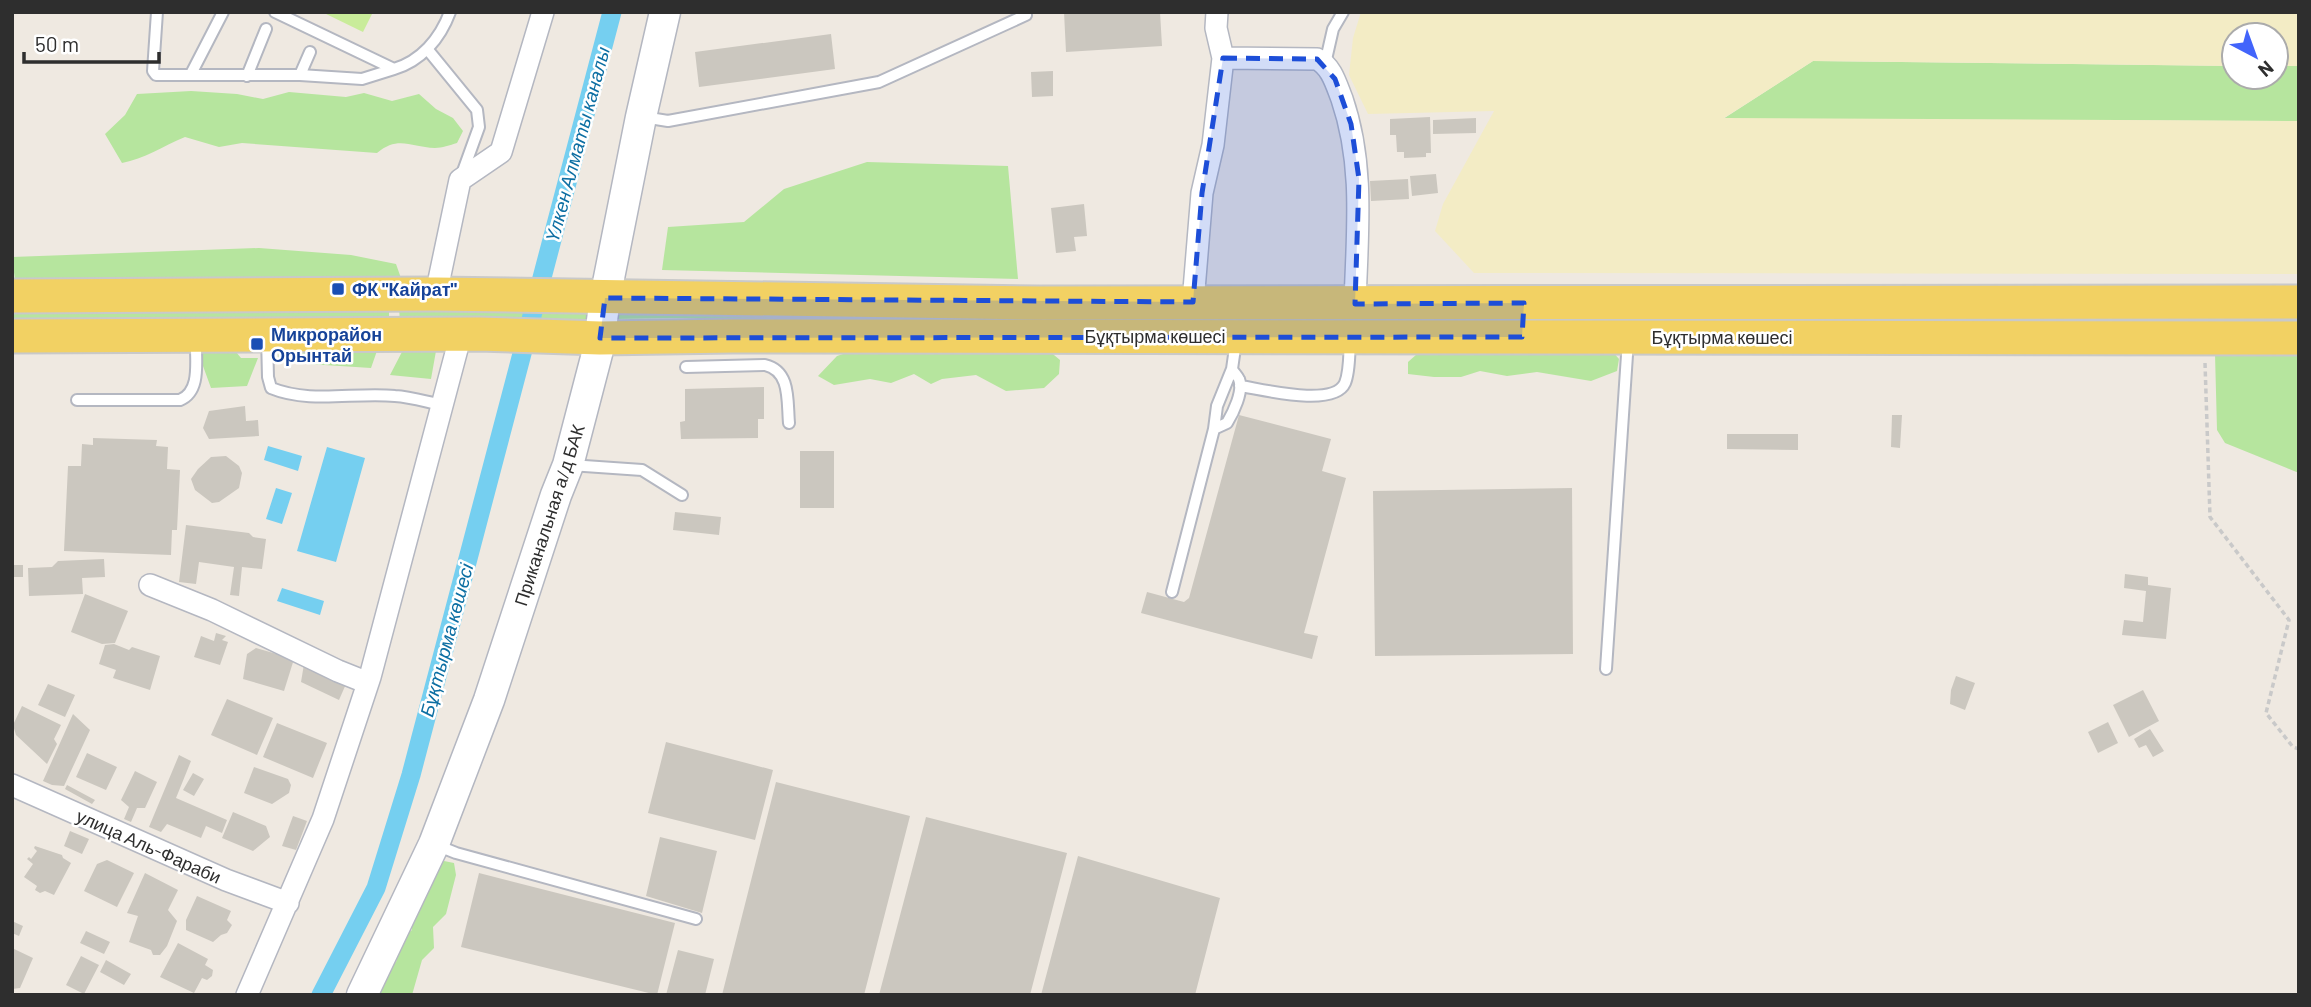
<svg xmlns="http://www.w3.org/2000/svg" width="2311" height="1007" font-family="Barlow,sans-serif">
<style>
.green{fill:#b6e59e}
.sand{fill:#f3ecc5}
.pitch{fill:#c9ec9a}
.water{fill:#75cff0}
.lines{fill:none;stroke-linecap:round;stroke-linejoin:round}
.canal{stroke:#75cff0;stroke-width:19}
.building{fill:#cbc7bf}
.lane-casing{stroke:#b4b7c1;stroke-width:14}
.street-casing{stroke:#b4b7c1;stroke-width:24}
.secondary-casing{stroke:#b4b7c1;stroke-width:33}
.primary-casing{stroke:#c9c9c9;stroke-width:37}
.path{stroke:#c9c9c9;stroke-width:3.5;stroke-dasharray:5 3.5;stroke-linecap:butt}
.lane{stroke:#fff;stroke-width:10}
.street{stroke:#fff;stroke-width:21}
.secondary{stroke:#fff;stroke-width:30}
.primary{stroke:#f2d163;stroke-width:33}
.marked{fill:#1d4ed8;fill-opacity:0.2;stroke:#1d4ed8;stroke-width:5;stroke-dasharray:14 9;stroke-linejoin:round}
.transit-dot{fill:#1a4fb4;stroke:#fff;stroke-width:2.5}
.labels{text-anchor:middle;dominant-baseline:central;stroke-width:5;stroke-linejoin:round;paint-order:stroke}
.transit-label{font-size:18px;font-weight:bold;fill:#164399;stroke:#fff;text-anchor:start}
.street-label{font-size:18px;fill:#2e2e2e;stroke:#fff}
.water-label{font-size:19px;font-style:italic;fill:#0d6fa3;stroke:#fff}
</style>
<rect width="100%" height="100%" fill="#efe9e1"/>
<path class="green" d="M1813,61L2234,66V77H2276V66H2299V121L1723,119Z
M191,91L237,94L263,99L289,92L346,97L364,93L392,101L419,94L436,109L453,118L463,131L457,143C450,145 442,148 435,148C411,147 398,135 377,153L242,143L219,147L185,137C163,146 144,159 122,163L105,134L125,115L137,94Z
M867,162L1008,166L1018,279L662,270L668,227L744,222L784,189Z
M259,248L351,255L396,264L402,281L15,280L12,257Z
M399,308L1019,319L1010,322L684,318L400,322Z
M389,310V321L12,320V311Z
M2299,313V325L1541,322L1540,319Z
M280,342L378,348L371,368L278,362Z
M202,344L231,346L241,358H258L247,386L211,388L203,366Z
M870,345L951,347L965,354L1005,349L1048,350L1060,360L1059,374L1044,388L1006,391L976,375L942,379L931,384L914,374L891,383L870,379L834,385L818,376L837,356Z
M404,348L436,351L431,379L390,375Z
M1573,350L1612,351L1619,359L1617,371L1591,381L1537,372L1507,376L1480,371L1461,377H1434L1408,374V362L1417,354L1526,355Z
M2299,353V473L2225,443L2217,430L2215,354Z
M444,861L454,863L456,875L446,914L433,927L434,948L422,960L412,995H376L389,966L396,962L404,936L412,930C409,911 420,892 434,880V869Z"/>
<path class="sand" d="M1361,12H2299V66H2276V35H2234V66L1813,61L1724,118L2299,121V274L1474,273L1435,231L1443,204L1494,111L1368,114L1349,75L1353,38Z"/>
<path class="pitch" d="M322,12H373L363,32Z"/>
<path class="water" d="M268,446L302,456L298,471L264,460Z
M327,447L365,458L336,562L297,551Z
M276,488L292,493L282,524L266,519Z
M282,588L324,601L320,615L277,601Z"/>
<g class="lines">
<path class="canal" d="M321,995L376,888L411,775L612,12"/>
</g>
<path class="building" d="M1064,12H1160L1162,46L1066,52Z
M831,34L835,69L699,87L695,52Z
M1053,71V96L1032,97L1031,72Z
M1430,117L1431,153H1426V157L1404,158V152H1397L1396,135H1390V119Z
M1476,118V133L1433,134V120Z
M1436,174L1438,193L1412,196L1410,176Z
M1408,179L1409,199L1371,201L1370,181Z
M1084,204L1087,236L1074,237L1076,251L1056,253L1051,208Z
M764,387V419H758V438L681,439L680,422L685,421V389Z
M245,406L246,421L258,420L259,436L209,439L203,428L209,411Z
M1239,415L1331,439L1322,471L1346,478L1304,633L1318,636L1312,659L1141,613L1147,592L1184,602L1189,598Z
M1892,415H1902L1900,448L1891,447Z
M1727,434H1798V450L1727,449Z
M93,438L157,440L156,446L168,447L167,469L180,470L177,530H172L171,555L64,551L68,466H81L82,444L93,445Z
M800,451H834V508H800Z
M226,456L239,466L242,473L239,488L219,502L212,503L195,490L191,479L198,469L211,457Z
M1572,488L1573,654L1375,656L1373,491Z
M675,512L721,517L719,535L673,530Z
M186,525L249,533L253,537L266,539L262,569L242,567L239,596L230,595L234,567L199,562L196,584L179,582Z
M104,559L105,577L82,578L83,594L29,596L28,568L52,567L58,561Z
M12,565H23V577H12Z
M2125,574L2148,577V585L2171,588L2166,639L2122,635L2124,620L2143,622L2146,591L2124,588Z
M85,594L128,611L115,643L102,644L71,632Z
M216,633L226,636L222,640L228,642L220,665L194,657L201,636L214,641Z
M114,644L129,650L132,647L160,656L150,690L113,678L116,670L99,664L105,645Z
M256,648L294,659L284,691L243,679L247,654Z
M304,664L346,684L339,700L301,682Z
M1956,676L1975,683L1965,710L1950,704L1951,690Z
M48,684L75,695L65,717L38,705Z
M2143,690L2159,721L2129,737L2113,705Z
M227,699L273,718L257,755L211,735Z
M22,706L61,725L54,739L57,744L47,764L16,735L13,725Z
M73,714L90,730L64,786L52,785L43,781Z
M2108,722L2118,743L2098,753L2088,732Z
M277,723L327,743L313,778L263,757Z
M2150,729L2164,751L2153,757L2146,745L2139,748L2134,739Z
M666,742L773,770L755,840L648,813Z
M87,753L117,767L106,790L76,777Z
M179,755L191,761L176,798L227,820L222,833L206,826L201,838L167,824L161,832L149,827Z
M254,767L288,779L291,785L289,793L272,804L244,793Z
M135,771L157,782L145,808H137L131,822L124,819L129,807L121,800Z
M193,773L204,779L194,796L183,790Z
M776,782L910,816L864,995H722Z
M67,785L95,800L92,804L65,789Z
M233,812L266,826L270,837L253,851L222,838Z
M293,816L307,821L296,850L282,846Z
M926,817L1067,853L1030,995H879Z
M70,831L89,839L82,854L64,846Z
M660,837L717,851L702,913L646,896Z
M35,846L62,855L63,858L71,863L54,895L45,891L40,893L35,890L37,886L24,877L33,864L27,859L29,857L31,859L37,851L34,848Z
M1078,856L1220,898L1195,995H1041Z
M107,860L134,873L117,907L84,891L97,864Z
M145,873L178,890L168,910L177,921L167,946L160,955H153L151,950L129,942L138,916L127,913Z
M479,873L675,923L657,995L461,947Z
M197,896L231,911L227,920L232,925L227,933L221,935L213,942L186,930V920Z
M12,921L23,926L19,936L12,933Z
M86,931L110,942L104,954L80,943Z
M178,943L208,959L205,965L213,970L212,976L207,980L202,978L194,993L160,977Z
M12,948L33,958L20,988L12,989Z
M678,950L714,959L705,995H666Z
M81,956L99,965L84,994L66,985Z
M106,960L131,974L124,985L100,972Z"/>
<g class="lines">
<g class="lane-casing">
<path id="lane" d="M157,12L153,71L156,75H300L362,79L394,69
M275,12L394,69C421,61 440,39 450,12
M428,50L477,110L479,127L462,174
M1325,64L1333,29L1343,12
M191,74L223,12
M300,75L310,52
M247,76L266,29
M643,117L668,121L879,82L1026,15
M267,337L268,377L271,388C310,404 354,392 395,396C411,397 427,402 443,405
M686,367L765,365C791,371 787,401 789,423
M1240,386C1261,389 1334,408 1345,383C1350,371 1349,353 1350,340
M77,400H180C202,391 195,359 196,339
M1214,429L1227,423C1233,413 1244,391 1239,379C1239,378 1232,370 1232,369
M570,465L642,470L682,495
M1172,592L1214,429L1217,406L1232,369L1236,341
M1606,669L1628,340
M436,845L456,853L696,919"/>
</g>
<g class="street-casing">
<path id="street" d="M1217,12L1216,28L1223,58L1317,59C1332,67 1336,84 1342,99C1365,166 1357,234 1355,304
M436,294L460,180L501,152L543,12
M1193,302L1202,193L1213,145L1223,58
M150,585L212,610L338,671L368,683
M12,785L226,880L288,903
M247,995L323,819L370,677L461,334"/>
</g>
<g class="secondary-casing">
<path id="secondary" d="M362,995L434,844L489,700L556,495L568,465L598,350L605,298L641,117L665,12"/>
</g>
<g class="primary-casing">
<path id="primary" d="M12,296L436,294L1039,303L2299,302
M12,336L479,334L600,338L732,336L2299,338"/>
</g>
<path class="path" d="M2205,363L2210,517L2289,620L2266,713L2293,747L2299,749"/>
<use href="#lane" class="lane"/>
<use href="#street" class="street"/>
<use href="#secondary" class="secondary"/>
<use href="#primary" class="primary"/>
</g>
<path class="marked" d="M1223,58L1317,59L1335,79L1351,124L1359,179L1355,304L1524,303L1522,337L600,338L605,298L1193,302L1202,193Z"/>
<g class="transit-dot">
<rect x="331" y="282" width="14" height="14" rx="3.5"/>
<rect x="250" y="337" width="14" height="14" rx="3.5"/>
</g>
<g class="labels">
<g class="transit-label">
<text x="352" y="289">ФК "Кайрат"</text>
<text x="271" y="334">Микрорайон<tspan x="271" dy="21">Орынтай</tspan></text>
</g>
<g class="street-label">
<text x="1155" y="336">Бұқтырма көшесі</text>
<text x="1722" y="337">Бұқтырма көшесі</text>
<text transform="translate(549 515) rotate(-72)">Приканальная а/д БАК</text>
<text transform="translate(149 846) rotate(24)">улица Аль-Фараби</text>
</g>
<g class="water-label">
<text transform="translate(577 144) rotate(-75)">Үлкен Алматы каналы</text>
<text transform="translate(446 640) rotate(-75)">Бұқтырма көшесі</text>
</g>
</g>
<rect width="2311" height="1007" fill="none" stroke="#2e2e2e" stroke-width="28"/>
<g transform="translate(2255 56) rotate(139)"><circle r="33" fill="#ffffff" stroke="#ababab" stroke-width="2"/>
<path d="M0-5L12 26L0 18L-12 26Z" fill="#4264fb"/>
<text y="-10" font-size="19" font-weight="bold" text-anchor="middle" fill="#2e2e2e">N</text>
</g>
<path d="M24 52v10h135v-10" fill="none" stroke="#2e2e2e" stroke-width="3.5"/>
<text x="35" y="52" font-size="21" fill="#2e2e2e" stroke="#ffffff" stroke-width="5" paint-order="stroke">50 m</text>
</svg>
